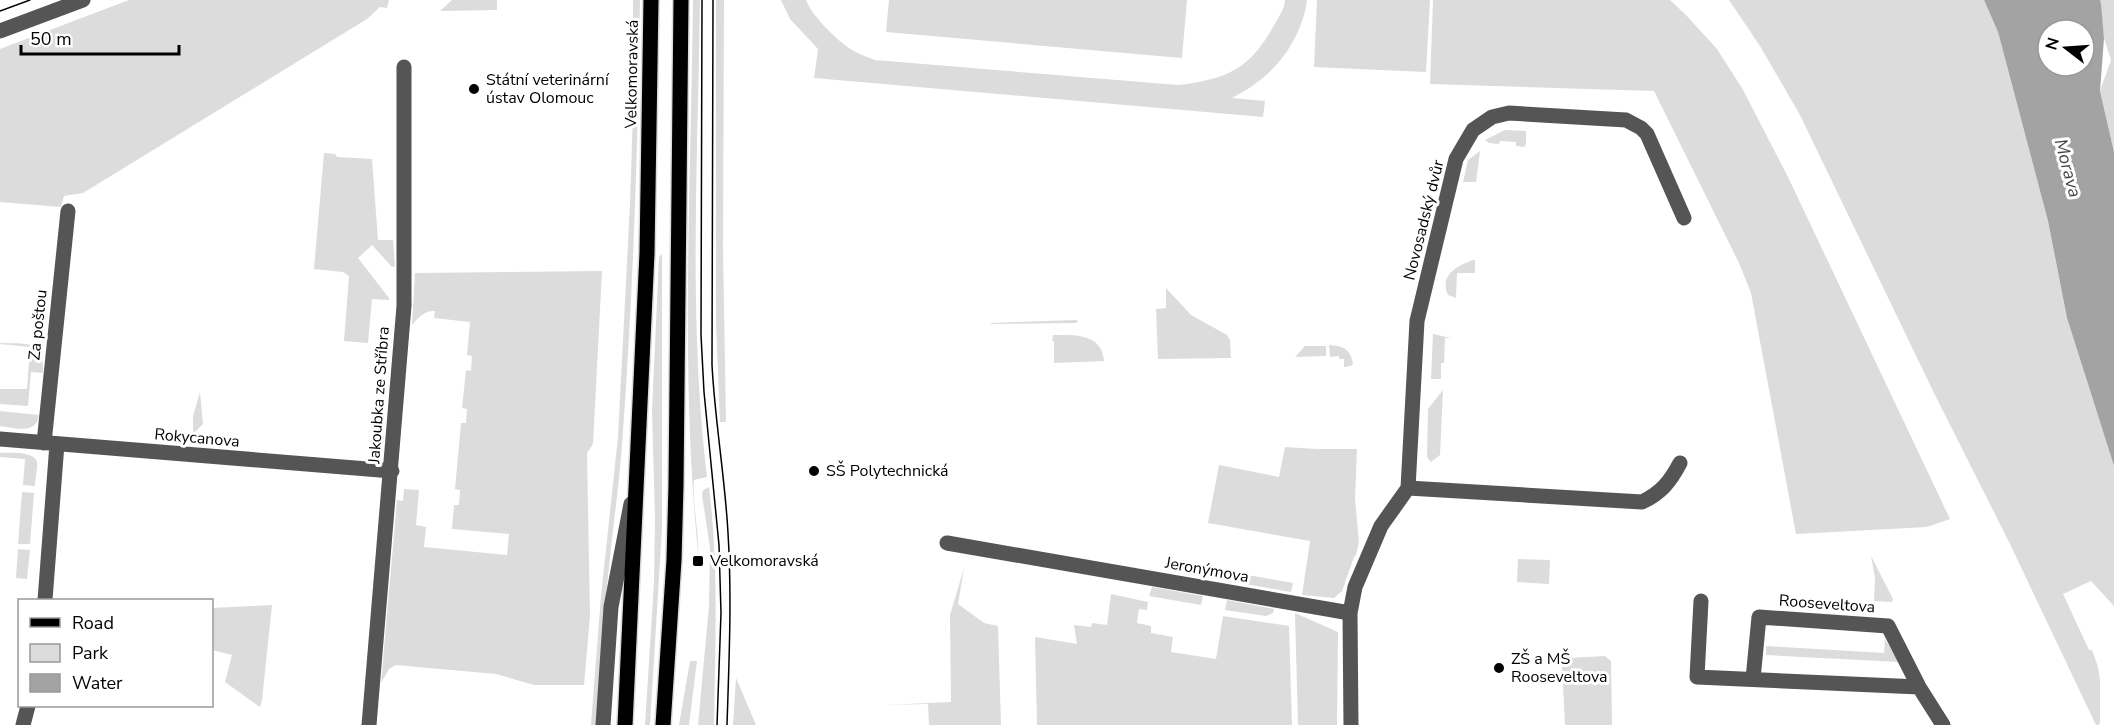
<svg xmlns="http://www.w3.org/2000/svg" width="2114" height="725" font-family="'Nunito Sans',sans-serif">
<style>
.green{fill:#dcdcdc}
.water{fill:#a3a3a3;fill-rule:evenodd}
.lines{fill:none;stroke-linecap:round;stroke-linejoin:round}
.major-casing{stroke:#dbdbdb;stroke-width:18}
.minor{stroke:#555;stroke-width:15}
.major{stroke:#000;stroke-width:15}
.tram{stroke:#000;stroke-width:1.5}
.poi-dot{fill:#000;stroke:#fff;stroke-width:2}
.labels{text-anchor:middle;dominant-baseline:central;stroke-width:6;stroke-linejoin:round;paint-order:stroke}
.street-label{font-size:16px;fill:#000;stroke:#fff}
.poi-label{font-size:16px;fill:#000;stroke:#fff;text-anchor:start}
.water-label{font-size:18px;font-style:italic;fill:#444;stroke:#fff}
</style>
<rect width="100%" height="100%" fill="#fff"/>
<path class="green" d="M129,0H389L387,8L380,7L367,19L83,193L64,196L61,207L0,202V49Z
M452,0H497V10L440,11Z
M633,0H640C638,148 633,297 622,445C619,485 613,526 609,567C603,619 600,672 596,725H591L601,596L618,437L630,204L633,112Z
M693,0H700C698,159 688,318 707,477L694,480C692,504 699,529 698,553C680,370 691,184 693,0Z
M716,0H724L723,249L726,422H720L716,324Z
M781,0H806C811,15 839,43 854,51C861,55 868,57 875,60L1178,85C1240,78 1256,61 1284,7L1285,0H1307C1303,32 1283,64 1256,83C1249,89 1240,93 1232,98L1265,101L1263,117L814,78L818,49L790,19Z
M889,0H1187L1182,58L886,32Z
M1317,0H1430L1426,72L1314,67Z
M1433,0H1670L1686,15L1717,49L1742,88L1789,179L1950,519L1927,527L1796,534L1751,293L1739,263L1654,91L1430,84Z
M1729,0H1984L1998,32L2048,221L2067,318L2114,466V606L2091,581L2063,594L2089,650H2092L2098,667L2100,680V723L2098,725H2096L2009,542L1934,393L1800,115L1760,46Z
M2100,0H2114V152L2100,91L2111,60L2104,38Z
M1505,130L1526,131V144L1524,147L1516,146V142L1500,141L1499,144L1489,143L1485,140Z
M1480,151L1476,182H1463L1468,160Z
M324,153L335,154L337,157L372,159L378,240H393L395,266L392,267L372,245L358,258L389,298V300L372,299L368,343L344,341L349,276L343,272L314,269Z
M662,254V528L650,725H645L654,582L655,518L652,410L659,257Z
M1473,260H1475V273H1457L1456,298L1448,295C1439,275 1457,266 1473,260Z
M602,271L593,444L587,453L590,616L584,685H534L496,674L396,665L389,669L381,683L397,500L403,501L404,489L419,490L416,525L426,527L424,547L507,555L509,534L452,529L454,505H459L460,490L455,489L461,423H466L467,409L462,408L466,370L471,371L472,356L467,355L470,322L434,318L435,311C425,310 418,318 412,325L415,273Z
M1166,288L1191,315L1227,335L1230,340L1231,358L1158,359L1156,309L1166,308Z
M1076,320L1078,321L1076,323L992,324L990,323Z
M1433,334L1451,338H1445L1444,363H1441V379H1431Z
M1053,335C1074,335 1102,333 1104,361L1054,363V341H1052Z
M0,343C27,344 44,339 43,373L31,372L28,406L0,404V389H27L30,347L0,344Z
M1329,345C1343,346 1351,349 1353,364L1351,366L1344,367V359H1339V356L1330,357Z
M1305,346H1326V356L1295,357Z
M1443,390L1440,455L1431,462L1427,457L1428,409Z
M200,392L203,424L193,434V416Z
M0,411L39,415C36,435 16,428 0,426Z
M1285,447L1317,449H1357L1355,499L1359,542L1356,555L1354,557L1342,591L1334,598L1302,595L1310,541L1208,523L1219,465L1279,477Z
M0,453C9,453 34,451 37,462C38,468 35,479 35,486L23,485L25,459L0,457Z
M709,487C719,566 715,646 714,725H698L709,606L710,548L702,495L703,490Z
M22,492L34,493L30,544H18Z
M18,549L30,550L27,579L16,578Z
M1871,556L1893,599L1892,602L1874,601L1875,578Z
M1518,559L1550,560L1549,584L1517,582Z
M1202,567L1293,583L1291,592L1200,576Z
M964,568L958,604L984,623L998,626L1001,725H929L928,704L885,705L951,702L950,615Z
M1152,587L1203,596L1201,605L1149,596Z
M1111,594L1148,602L1147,610L1139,609L1137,623L1151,626V633L1173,637L1171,652L1216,659L1223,616L1289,626L1292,725H1037L1035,637L1077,644L1074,625L1091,627L1092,623L1107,625Z
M1227,600L1274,609L1273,613L1266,616L1225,610Z
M272,605L262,700L260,707L225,682L232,655L212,650V608Z
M1295,613L1338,632L1337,725H1298Z
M1885,639L1899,662L1766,655V646L1884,653Z
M1605,656L1611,661L1612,725H1565L1562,664L1568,658Z
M690,661H697L689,725H679Z
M736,678L756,725H733Z"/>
<path class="water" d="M1984,0H2100L2101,4L2104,38L2100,91L2114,152V466L2067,318L2048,221L1998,32ZM2048,30H2084V66H2048Z"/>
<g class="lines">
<g class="major-casing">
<path id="major" d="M625,725L647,253L651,0
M663,725L674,560L676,485L681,0"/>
</g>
<path class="minor" d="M0,31L83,0
M0,439L392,471
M44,443L68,211
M1408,488L1642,502C1661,493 1670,482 1680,463
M947,543L1350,613
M45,600L57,444
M1701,601L1697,677L1919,687
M1753,679L1759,617L1888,626L1919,687L1943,725
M23,725L28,706
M369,725L404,306V67
M603,725L611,607L631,504
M1351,725L1350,613L1355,587L1381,526L1408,488L1417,321L1456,159L1473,130L1492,117L1509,113L1626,120L1641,128L1647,134L1684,218"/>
<use href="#major" class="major"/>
<path class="tram" d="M702,0L701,335L704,392L719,545L721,613L717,725
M713,0L712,365C715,422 725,477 728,533C732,597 729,661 727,725
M0,11L30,0"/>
</g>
<g class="poi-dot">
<circle cx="474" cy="89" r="6"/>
<circle cx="814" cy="471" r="6"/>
<rect x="692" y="555" width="12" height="12" rx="3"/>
<circle cx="1499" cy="668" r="6"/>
</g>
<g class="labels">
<g class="street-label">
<text transform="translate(632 74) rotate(-89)">Velkomoravská</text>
<text transform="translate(1424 220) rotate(-76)">Novosadský dvůr</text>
<text transform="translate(38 325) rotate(-84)">Za poštou</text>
<text transform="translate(379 395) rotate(-86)">Jakoubka ze Stříbra</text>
<text transform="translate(197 438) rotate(5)">Rokycanova</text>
<text transform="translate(1207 570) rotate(10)">Jeronýmova</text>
<text transform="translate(1827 604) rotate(4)">Rooseveltova</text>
</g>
<g class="poi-label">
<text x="486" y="80">Státní veterinární<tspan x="486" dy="18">ústav Olomouc</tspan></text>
<text x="826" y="471">SŠ Polytechnická</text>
<text x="710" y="561">Velkomoravská</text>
<text x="1511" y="659">ZŠ a MŠ<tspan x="1511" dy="18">Rooseveltova</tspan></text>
</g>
<g class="water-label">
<text transform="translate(2068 168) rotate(75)">Morava</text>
</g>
</g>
<rect x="18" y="599" width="195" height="108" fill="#ffffff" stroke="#999999" stroke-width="1.5"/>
<rect x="30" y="618" width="30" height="9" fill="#000000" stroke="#999999" stroke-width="1.5"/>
<text x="72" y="629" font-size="18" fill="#000000">Road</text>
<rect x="30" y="644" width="30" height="18" fill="#dcdcdc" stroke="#999999" stroke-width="1.5"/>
<text x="72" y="659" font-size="18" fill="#000000">Park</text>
<rect x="30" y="674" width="30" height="18" fill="#a3a3a3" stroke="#999999" stroke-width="1.5"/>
<text x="72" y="689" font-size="18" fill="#000000">Water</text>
<g transform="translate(2066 48) rotate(287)"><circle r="28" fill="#ffffff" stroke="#999999" stroke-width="1.5"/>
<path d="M0-4.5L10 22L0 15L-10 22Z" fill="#000000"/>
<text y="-9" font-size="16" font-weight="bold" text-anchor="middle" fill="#000000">N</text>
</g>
<path d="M21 45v9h158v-9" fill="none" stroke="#000000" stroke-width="3"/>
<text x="30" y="45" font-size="18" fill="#000000" stroke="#ffffff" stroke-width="4.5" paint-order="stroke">50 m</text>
</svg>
